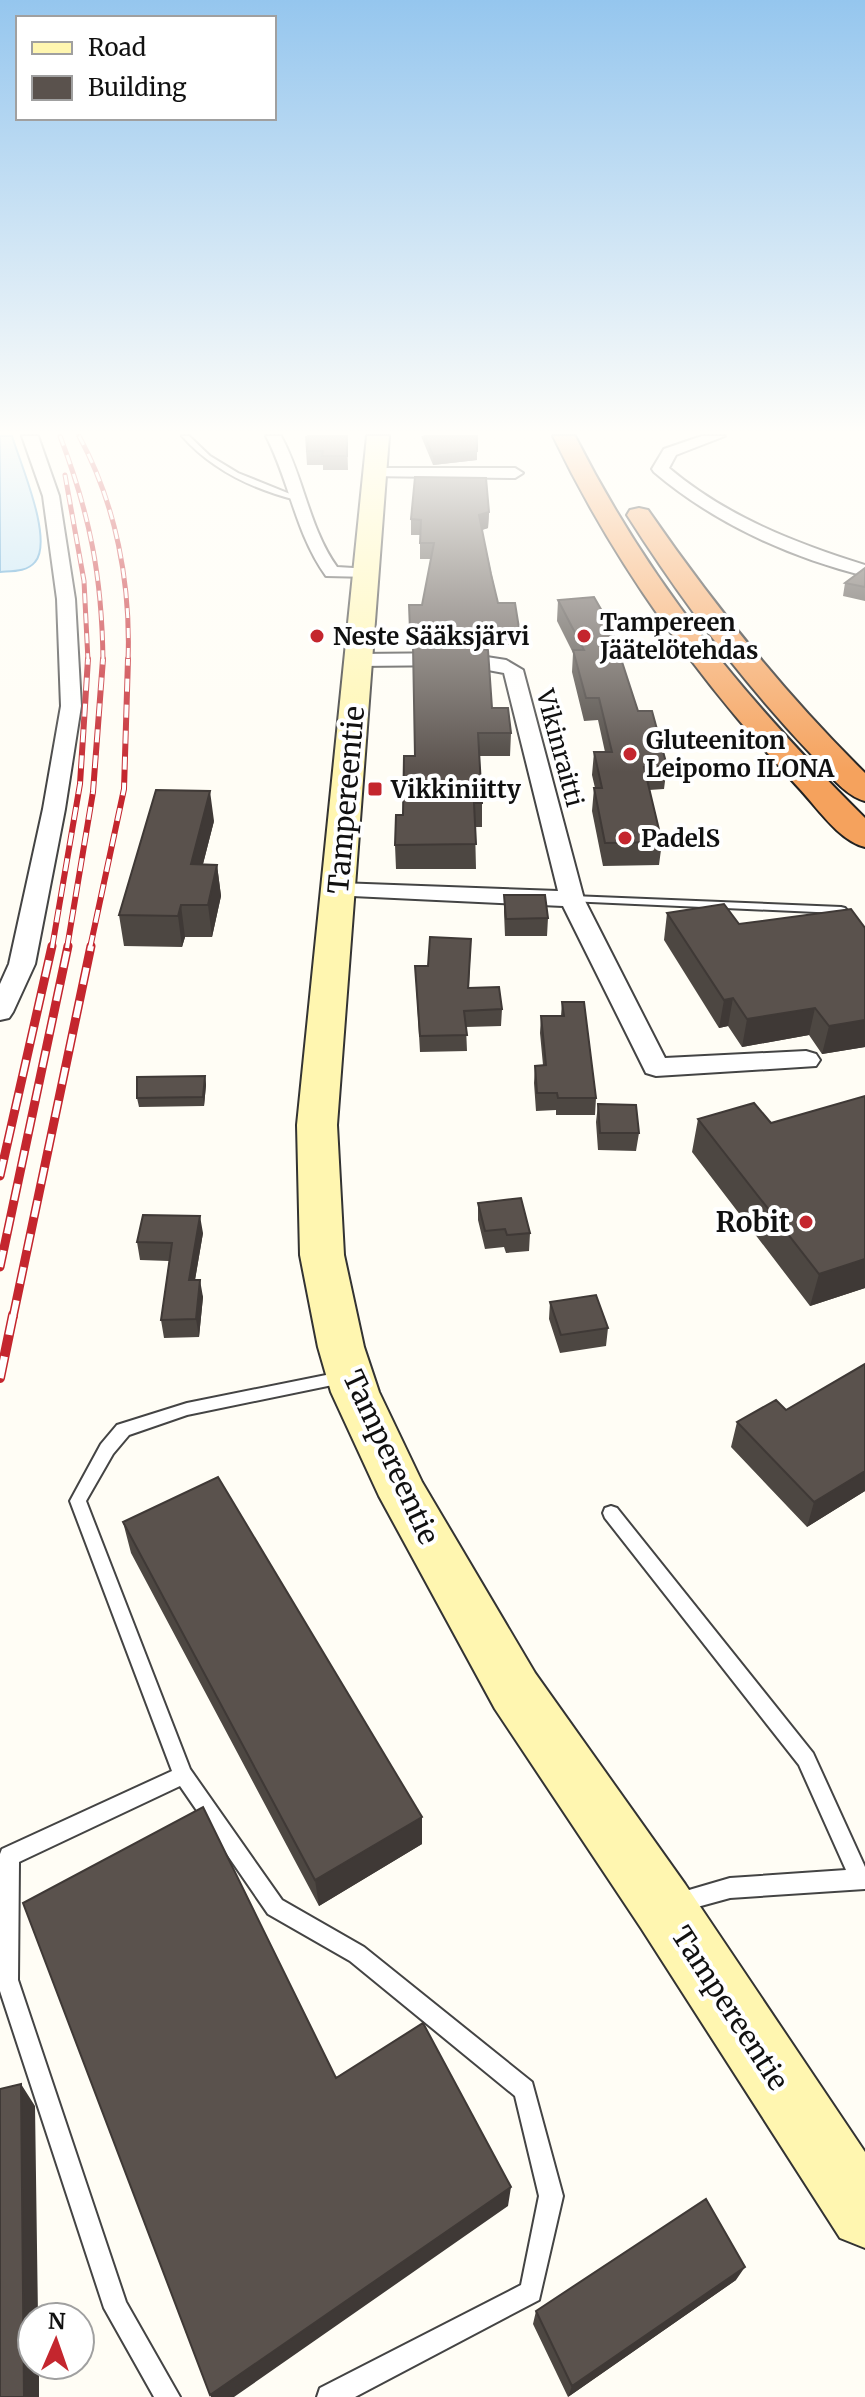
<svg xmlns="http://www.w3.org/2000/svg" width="865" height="2397" font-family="Merriweather,serif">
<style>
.water{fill:#b9e0f7;stroke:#3f96cf;stroke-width:2}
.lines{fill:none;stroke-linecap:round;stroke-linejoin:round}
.service-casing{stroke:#444;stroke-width:4}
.minor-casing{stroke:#444;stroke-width:4}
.secondary-casing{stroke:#333;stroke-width:4}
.motorway-casing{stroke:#222;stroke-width:4}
.service{fill:#fff;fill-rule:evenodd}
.minor{fill:#fff;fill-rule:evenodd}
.secondary{fill:#fff6b0;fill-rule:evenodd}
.motorway{fill:#f5a25d;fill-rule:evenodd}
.rail-far3-casing{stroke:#c4262e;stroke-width:5}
.rail-far2-casing{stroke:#c4262e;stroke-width:6}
.rail-far1-casing{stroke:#c4262e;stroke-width:9}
.rail-casing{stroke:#c4262e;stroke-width:10}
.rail-far3{stroke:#fff;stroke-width:3;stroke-dasharray:10;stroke-linecap:butt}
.rail-far2{stroke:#fff;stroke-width:4;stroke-dasharray:13;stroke-linecap:butt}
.rail-far1{stroke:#fff;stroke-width:6;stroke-dasharray:17;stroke-linecap:butt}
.rail{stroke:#fff;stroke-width:7;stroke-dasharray:22;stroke-linecap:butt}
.wall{fill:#4d4742}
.shaded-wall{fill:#3f3936}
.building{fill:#5a524d;stroke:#3f3936;stroke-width:2}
.poi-dot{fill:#c4262e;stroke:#fff;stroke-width:3}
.labels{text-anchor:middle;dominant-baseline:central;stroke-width:8;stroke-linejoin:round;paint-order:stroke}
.far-poi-label{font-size:24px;font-weight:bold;fill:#111;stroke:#fff;text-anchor:start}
.far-street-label{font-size:24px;fill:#111;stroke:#fff}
.street-label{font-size:28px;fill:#111;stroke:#fff}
.poi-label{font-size:28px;font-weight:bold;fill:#111;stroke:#fff;text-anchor:end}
</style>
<rect width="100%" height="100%" fill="#fffdf5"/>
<path class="water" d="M0,436H12C20,463 54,540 35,562C27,572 12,571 0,572Z"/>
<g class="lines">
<g class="service-casing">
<path id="service" d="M182,436H189L210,456L238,473L300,498L296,500C253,489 212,470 182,436Z
M572,896L841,907L845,908L865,932V942L861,941L838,913L568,901V897Z
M346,1371L352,1373L354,1377L352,1381L187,1415L129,1435L113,1454L86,1501L190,1769L282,1900L364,1947L532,2082L563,2196L539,2300L355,2397H317L320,2388L521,2285L539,2196L515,2096L350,1961L268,1914L180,1786L19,1862L18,1980L126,2302L180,2397H154L104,2308L0,1991V1854L2,1849L172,1771L70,1501L101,1444L117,1425L187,1403Z
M611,1506L617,1508L813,1753L865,1867V1889L730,1898L679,1912L672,1909L669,1902L672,1895L730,1878L846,1870L799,1765L605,1518L603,1513L605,1508Z"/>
</g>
<g class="minor-casing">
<path id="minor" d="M22,436H38L59,496L75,599L81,706L65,809L35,964L13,1012L9,1018L0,1020V984L9,964L43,809L61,706L57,599L43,496Z
M266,436H281C304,478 309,528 337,567L370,569L373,573L370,577L326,576C295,533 290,482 266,436Z
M702,436H725L676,455L669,468C726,516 794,543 865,565V576C789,557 714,523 654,472L652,469L664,449Z
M374,468H515L523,473L515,478L368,476L366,473Z
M461,653L506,660L523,670L584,899L665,1058L806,1051L816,1054L820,1060L816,1066L656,1076L646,1073L563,906L331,895L327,890L331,885L339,883L558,891L504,673L461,665L357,666L347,660L357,654Z"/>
</g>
<g class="secondary-casing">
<path id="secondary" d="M367,436H389L337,1125L344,1255L364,1347L379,1392L422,1482L535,1673L685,1884L865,2152V2248L840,2238L641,1928L495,1709L379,1496L331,1392L318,1347L300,1255L297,1125Z"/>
</g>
<g class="motorway-casing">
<path id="motorway" d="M553,436H575C651,586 746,700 865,818V847C839,841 816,806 798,787C699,680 616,567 553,436Z
M639,508L648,510C713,604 783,692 865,773V801C843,795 826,770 810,753C741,680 681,600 627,515L630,510Z"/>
</g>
<use href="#service" class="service"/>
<use href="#minor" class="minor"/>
<use href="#secondary" class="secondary"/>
<use href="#motorway" class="motorway"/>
<g class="rail-far3-casing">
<path id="rail-far3" d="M60,436C90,515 102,576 103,661
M79,436C116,504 131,584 128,661
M65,475L84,581L88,661"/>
</g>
<g class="rail-far2-casing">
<path id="rail-far2" d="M52,948L80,784L88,659
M67,948L93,792L103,659
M90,948L124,789L128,659"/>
</g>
<g class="rail-far1-casing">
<path id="rail-far1" d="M0,1176L52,946
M0,1267L68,946
M13,1317L91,946"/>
</g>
<g class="rail-casing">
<path id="rail" d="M0,1378L13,1315"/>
</g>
<use href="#rail-far3" class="rail-far3"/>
<use href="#rail-far2" class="rail-far2"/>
<use href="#rail-far1" class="rail-far1"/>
<use href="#rail" class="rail"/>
</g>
<path class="wall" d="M305,436H347L348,470H323V465H307Z
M421,436H477V460L433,465Z
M489,512L488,528L482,530L498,603L519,628L518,645H486L492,708L511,733L510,756H479L482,803V827H475L476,869H396L395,845L403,815L415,756L413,647H410L409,605H422L431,559H420V535H411V519Z
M865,568V601L843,596L845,583Z
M558,600L638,711L667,766L664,789L649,790L662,842L659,865L603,866L592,811L594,788H595L592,775L594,752H605L598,720L584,721L572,672L573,653L557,621Z
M214,821L203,864L217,865L221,896L212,937H185L182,947L124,946L119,915Z
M504,895L548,918L547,936H505L504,912Z
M667,913L739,924L865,928V1047L822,1054L809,1035L742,1047L728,1026L719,1028L664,940Z
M471,939L469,988L502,1009L501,1026L466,1027L467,1051L420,1052L415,966H428Z
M562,1002L596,1098L595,1115H556V1110L536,1111L534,1083L535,1066L543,1065L540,1033L541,1016H561Z
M205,1076L206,1085L204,1106L139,1107L137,1098Z
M598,1104L639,1133L636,1151L598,1150L596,1122Z
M698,1119L865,1288L810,1306L692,1152Z
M478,1203L530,1233L529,1251L506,1253L504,1247L485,1249L478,1220Z
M203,1233L195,1280L203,1297L199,1337L164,1338L161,1320L169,1261L140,1260L137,1242Z
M550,1302L608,1328L606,1346L560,1353L549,1319Z
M865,1364V1491L807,1527L731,1447L737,1422L786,1410Z
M123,1522L422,1817V1844L319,1906L131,1553Z
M736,2280L568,2397L533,2324L536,2311Z"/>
<path class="shaded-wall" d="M477,451V460L433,465V456Z
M489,512L488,528L479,531V515Z
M210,791L214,821L195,895L191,864Z
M217,865L221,896L212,937L208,905Z
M181,905L185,937L182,947L178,916Z
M733,998L728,1026L719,1028L724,1000Z
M815,1008L809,1035L742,1047L747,1019Z
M865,1020V1047L822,1054L829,1026Z
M205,1076L206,1085L204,1106L203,1097Z
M200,1216L203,1233L192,1297L189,1280Z
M865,1259V1288L810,1306L819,1274Z
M200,1280L203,1297L199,1337L196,1319Z
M865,1471V1491L807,1527L814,1502Z
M422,1817V1844L319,1906L315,1880Z
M21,2084L35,2106L38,2317H32V2365H39V2397H24Z
M511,2187L508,2206L234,2397H211L210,2395Z
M745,2267L736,2280L568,2397L572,2386Z"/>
<path class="building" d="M308,436H347V456H322L323,451H307Z
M425,436H477V451L433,456Z
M415,477L486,478L489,512L479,515L491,574L498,603H515L519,628H486V637L461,633H413V629L410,630L409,605H422L434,543H420L421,520L411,519Z
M865,568V587L845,583Z
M594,597L610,625L638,711H652L667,766L644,767L662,842L605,843L594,788H602L594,752H612L599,698H586L573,650H584L558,600Z
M461,645L488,650L492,708H508L511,733H478L482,803H474L476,844L395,845L396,815H403L404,756H415L413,646Z
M156,790L210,791L191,864L217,865L208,905H181L178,916L119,915Z
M504,895H545L548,918L506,919Z
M724,904L739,924L851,909L865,928V1020L829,1026L815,1008L747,1019L733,998L724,1000L667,913Z
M430,937L471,939L468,988L499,987L502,1009L464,1011L467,1035L420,1036L415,966H428Z
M562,1002H584L596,1098H558L557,1093H537L535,1066L546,1065L541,1016H564Z
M205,1076L203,1097L137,1098V1077Z
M865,1096V1259L819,1274L698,1119L754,1103L771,1123Z
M598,1104L636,1105L639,1133H600Z
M521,1198L530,1233L507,1235L505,1229L485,1231L478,1203Z
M143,1215L200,1216L189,1280H200L196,1319L161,1320L172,1243L137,1242Z
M596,1295L608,1328L561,1335L550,1302Z
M865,1364V1471L814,1502L737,1422L776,1400L786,1410Z
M218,1477L422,1817L315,1880L123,1522Z
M203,1807L336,2078L423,2023L511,2187L210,2395L23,1903Z
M21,2084L24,2397H0V2089Z
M706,2199L745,2267L572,2386L536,2311Z"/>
<linearGradient id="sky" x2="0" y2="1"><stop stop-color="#95c6ee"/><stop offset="0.56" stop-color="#fffefa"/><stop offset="1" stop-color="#fffefa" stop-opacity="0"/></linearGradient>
<rect width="865" height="772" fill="url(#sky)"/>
<g class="poi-dot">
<circle cx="317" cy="636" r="8"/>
<circle cx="584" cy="636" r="8"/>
<circle cx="630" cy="754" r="8"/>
<rect x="367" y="781" width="16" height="16" rx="4"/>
<circle cx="625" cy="838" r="8"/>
<circle cx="806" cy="1222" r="8"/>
</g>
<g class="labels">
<g class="far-poi-label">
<text x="600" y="622">Tampereen<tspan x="600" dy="28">Jäätelötehdas</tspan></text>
<text x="333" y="636">Neste Sääksjärvi</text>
<text x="646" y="740">Gluteeniton<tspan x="646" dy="28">Leipomo ILONA</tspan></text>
<text x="391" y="789">Vikkiniitty</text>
<text x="641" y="838">PadelS</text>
</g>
<g class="far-street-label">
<text transform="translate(560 748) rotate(75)">Vikinraitti</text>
</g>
<g class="street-label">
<text transform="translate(346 800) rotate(-85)">Tampereentie</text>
<text transform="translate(391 1457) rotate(65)">Tampereentie</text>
<text transform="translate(730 2008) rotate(57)">Tampereentie</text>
</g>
<g class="poi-label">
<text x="790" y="1222">Robit</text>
</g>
</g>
<rect x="16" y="16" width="260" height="104" fill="#ffffff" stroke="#a0a0a0" stroke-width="2"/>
<rect x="32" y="42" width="40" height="12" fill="#fff6b0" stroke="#a0a0a0" stroke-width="2"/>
<text x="88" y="56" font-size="24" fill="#111111">Road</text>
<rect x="32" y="76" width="40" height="24" fill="#5a524d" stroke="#a0a0a0" stroke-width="2"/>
<text x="88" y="96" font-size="24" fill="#111111">Building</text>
<g transform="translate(56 2341) rotate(2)"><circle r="38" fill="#ffffff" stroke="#a0a0a0" stroke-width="2"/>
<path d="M0-6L14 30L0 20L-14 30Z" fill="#c4262e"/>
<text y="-12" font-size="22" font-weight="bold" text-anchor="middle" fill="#111111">N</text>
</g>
</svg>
